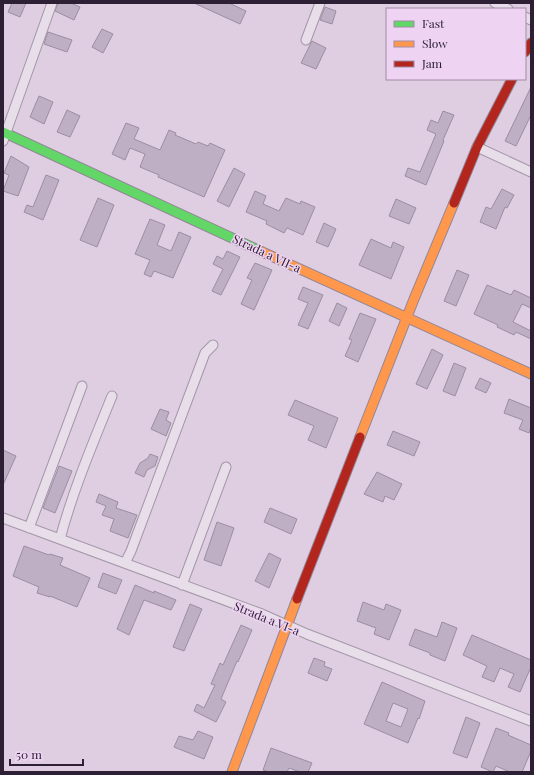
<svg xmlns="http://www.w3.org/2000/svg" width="534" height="775" font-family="'Playfair Display',serif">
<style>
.building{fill:#beafc5;stroke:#9b8ea2;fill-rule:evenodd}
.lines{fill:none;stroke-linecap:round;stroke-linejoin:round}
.street-casing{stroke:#a396a7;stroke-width:11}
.fast-casing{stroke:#938697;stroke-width:11}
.slow-casing{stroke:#938697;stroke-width:11}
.jam-casing{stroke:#938697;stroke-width:11}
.street{stroke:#e8deea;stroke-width:9}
.fast{stroke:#63d668;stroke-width:9}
.slow{stroke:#ff974d;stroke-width:9}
.jam{stroke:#b3261e;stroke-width:9}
.labels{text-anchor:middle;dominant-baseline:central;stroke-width:3;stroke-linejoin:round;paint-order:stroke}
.street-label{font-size:12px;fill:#2d2035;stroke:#eed4f2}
</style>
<rect width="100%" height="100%" fill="#dfcee2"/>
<path class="building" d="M12,3H26L20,17L8,12Z
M58,3H71L80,7L74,20L55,11Z
M194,3H229L246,11L240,24Z
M325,7L336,11L332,24L320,20Z
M102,29L113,34L103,53L92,47Z
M48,32L72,40L67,52L44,44Z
M312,41L326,48L316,69L301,63Z
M531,87V115L516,146L505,141Z
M39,96L53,102L44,124L30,117Z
M67,110L80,116L70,137L57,132Z
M443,111L454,115L443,140L444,141L426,185L405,176L408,168L420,172L436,134L427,130L431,120L438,123Z
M126,123L139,128L134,139L160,150L169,130L176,133L175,135L196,144L198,142L208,146L210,143L225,150L204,197L158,177L159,175L140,167L145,154L130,148L125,160L112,154Z
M11,156L29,167L18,196L3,191L9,175L4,173Z
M234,168L245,174L229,207L217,201Z
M46,175L59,180L43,220L24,212L27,205L33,207Z
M502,189L514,195L507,208L505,207L496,229L480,222L486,207L491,209Z
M255,191L266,196L263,204L279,211L286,198L300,204L301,201L315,207L303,235L287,228L284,233L266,224L267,221L246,212Z
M98,198L114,205L97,247L80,240Z
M396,199L416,208L409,224L389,216Z
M150,219L165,225L157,245L171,251L179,232L191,237L173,278L154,271L151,277L144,274L150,260L135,254Z
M324,223L336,229L328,247L316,242Z
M371,239L391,248L393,242L404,247L391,279L359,265Z
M227,251L240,257L221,295L212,291L223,269L213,264L217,256L223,259Z
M255,263L272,270L254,310L241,304L252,280L247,278Z
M457,270L469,275L456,306L444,301Z
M487,285L511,295L514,290L531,298V308L522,304L513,322L531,331V339L516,332L514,335L497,327L498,325L474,314Z
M303,287L323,295L308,329L298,325L308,303L298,299Z
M337,303L347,308L339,326L329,321Z
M360,313L376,319L358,362L345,356L352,340L349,339Z
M432,349L443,355L427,389L416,384Z
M454,363L466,368L455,396L443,391Z
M480,378L491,383L486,393L475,388Z
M509,399L531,408V427L529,433L519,429L523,420L504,413Z
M295,400L338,418L326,448L308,440L314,426L288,415Z
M160,409L169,412L166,420L171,423L166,436L151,429Z
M393,431L420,442L414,456L387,445Z
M3,450L16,456L3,485Z
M150,454L158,457L155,466L147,470L144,477L135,473L140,463L148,458Z
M59,466L72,471L55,513L43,508Z
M377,472L402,484L394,500L385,496L383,502L364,494Z
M99,494L118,502L116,508L137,515L128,538L110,531L114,519L102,515L106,506L96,502Z
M270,508L297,519L291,534L264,522Z
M217,522L234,528L221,566L204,560Z
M24,546L49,555L50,554L63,558L60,565L90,578L77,607L50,596V597L37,593L39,587L13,576Z
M269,553L281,559L269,588L255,581Z
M103,573L122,580L116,594L98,587Z
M135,585L154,593V591L176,600L171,610L144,600L129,635L117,629Z
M363,602L384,610L386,604L401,610L389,640L374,634L376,628L357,621Z
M190,604L202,609L184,651L173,647Z
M442,622L457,628L445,661L430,655V653L409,645L415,629L437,637Z
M241,625L252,630L238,662L237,661L221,699L226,702L216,722L194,711L197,704L204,708L215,685L211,684L220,663L223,665Z
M472,635L531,660V667L520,692L508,687L514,674L500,668L494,682L482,677L487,666L463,655Z
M314,658L325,662L324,666L332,669L327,681L308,673Z
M382,682L425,701L419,719L418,718L408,743L364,724ZM393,703L408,709L401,727L386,721Z
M466,717L480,723L467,758L453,753Z
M496,728L509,733L508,735L531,745V751L522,772H510L496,766L493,772L481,767Z
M198,731L213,737L204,759L174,747L179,736L193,740Z
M271,748L312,763L308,772H300L289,768L287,772H269L263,770Z"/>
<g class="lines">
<g class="street-casing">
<path id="street" d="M495,3L508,9
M525,17L531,20
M306,40L320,3
M3,141L52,3
M477,147L531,172
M3,518L262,614L307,634L531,721
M29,528L82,386
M60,539C73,490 93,443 112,396
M125,563L131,551L205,353L213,345
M182,585L226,467"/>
</g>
<g class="fast-casing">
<path id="fast" d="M3,132L258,250"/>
</g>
<g class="slow-casing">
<path id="slow" d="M258,250L531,374
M360,437L414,299L454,203
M232,772L297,599"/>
</g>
<g class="jam-casing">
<path id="jam" d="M525,52L531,43
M454,203L477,147L512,79
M297,599L360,437"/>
</g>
<use href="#street" class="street"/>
<use href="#fast" class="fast"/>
<use href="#slow" class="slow"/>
<use href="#jam" class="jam"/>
</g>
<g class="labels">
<g class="street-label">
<text transform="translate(267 253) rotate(25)">Strada a VII-a</text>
<text transform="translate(267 618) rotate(22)">Strada a VI-a</text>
</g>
</g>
<rect width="534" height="775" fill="none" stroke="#2d2035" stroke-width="8"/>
<rect x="386" y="8" width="140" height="72" fill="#eed4f2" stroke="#a18ca6"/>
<rect x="394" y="21" width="20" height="6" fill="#63d668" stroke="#a18ca6"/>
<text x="422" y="28" font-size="12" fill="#2d2035">Fast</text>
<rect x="394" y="41" width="20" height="6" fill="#ff974d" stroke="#a18ca6"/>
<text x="422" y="48" font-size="12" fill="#2d2035">Slow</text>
<rect x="394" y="61" width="20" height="6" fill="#b3261e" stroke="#a18ca6"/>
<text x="422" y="68" font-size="12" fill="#2d2035">Jam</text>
<path d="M10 759v6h73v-6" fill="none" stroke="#2d2035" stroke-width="2"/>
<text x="16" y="759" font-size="12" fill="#2d2035" stroke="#eed4f2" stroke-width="3" paint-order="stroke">50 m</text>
</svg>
